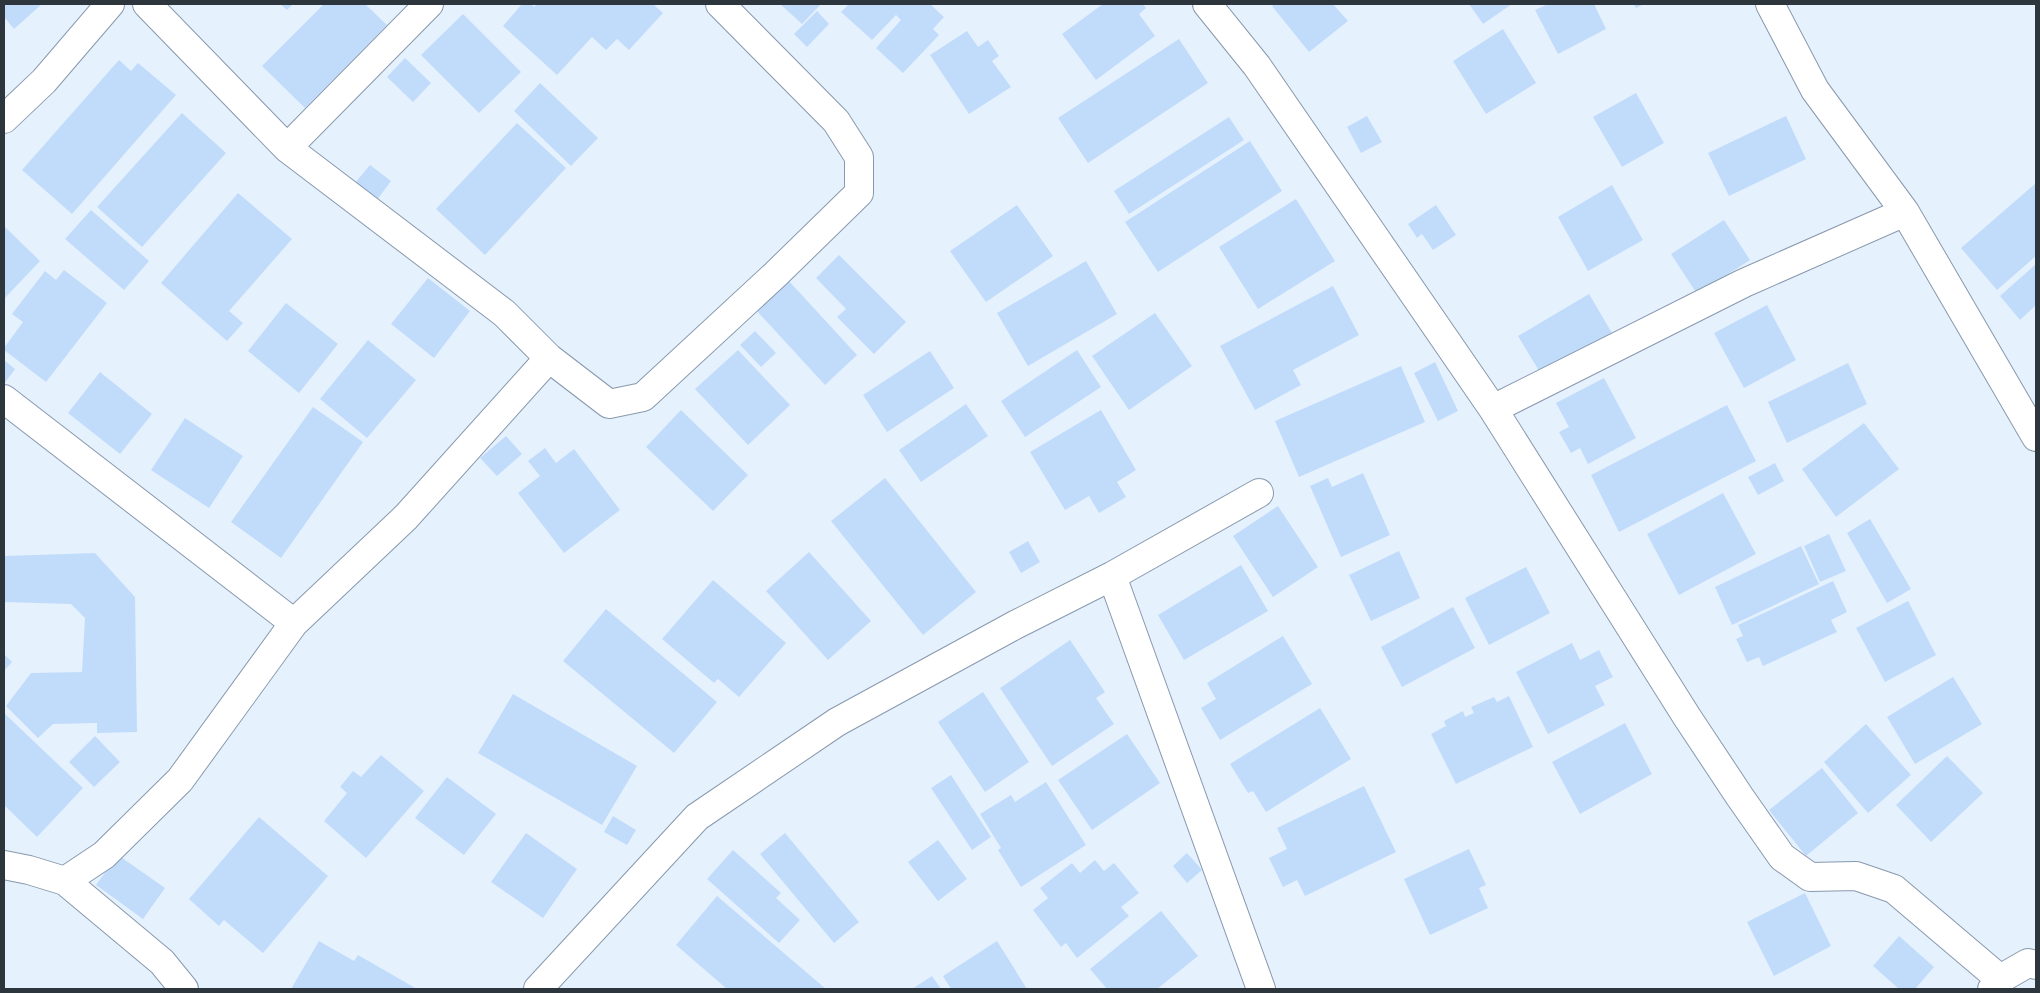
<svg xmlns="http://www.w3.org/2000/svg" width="2040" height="993" font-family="'PT Sans',sans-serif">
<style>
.building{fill:#c1dcfb}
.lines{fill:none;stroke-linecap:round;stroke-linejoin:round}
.street-casing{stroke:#8899ad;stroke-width:30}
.street{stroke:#fff;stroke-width:28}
</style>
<rect width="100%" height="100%" fill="#e6f1fe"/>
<path class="building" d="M4,4H42L14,29L4,17Z
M280,4H293L287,10Z
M324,4H365L387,25L305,108L262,66Z
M522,4H531L534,7L537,4H653L663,13L629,50L617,39L606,50L592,37L557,75L503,26Z
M780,4H821L802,24Z
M849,4H930L944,17L933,29L939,35L903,73L876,48L901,20L896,15L872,40L841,12Z
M1103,4H1143L1146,8L1139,14L1155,36L1096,80L1062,34Z
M1275,4H1333L1348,21L1309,52L1272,6Z
M1469,4H1512L1483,24Z
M1548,4H1594L1606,29L1558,54L1535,10Z
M1633,4H1644L1636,8Z
M817,11L829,24L807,47L794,34Z
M463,14L521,72L479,113L421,55Z
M1503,29L1536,83L1486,114L1453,61Z
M967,31L978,47L988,40L999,56L992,61L1011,87L969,114L930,55Z
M1179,39L1208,83L1088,163L1058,118Z
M405,58L431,83L413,102L387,77Z
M119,60L131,71L138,63L176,95L72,214L22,170Z
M540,83L598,138L571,166L514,111Z
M1636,93L1664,143L1622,167L1593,117Z
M182,113L226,153L142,247L97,207Z
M1367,116L1382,142L1361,153L1347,127Z
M1786,116L1806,159L1729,196L1708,153Z
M1229,117L1244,140L1129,214L1114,191Z
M517,123L566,168L485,255L436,209Z
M1250,141L1282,191L1158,272L1125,222Z
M370,165L391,181L377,200L355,183Z
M2036,183V256L1997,290L1961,248Z
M1612,185L1643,240L1588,271L1558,217Z
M238,193L292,239L229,311L243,323L227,341L161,283Z
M1296,199L1335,261L1258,309L1219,247Z
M1017,205L1053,256L986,302L950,251Z
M1436,205L1456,235L1433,250L1422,234L1417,238L1408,224Z
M91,210L149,261L124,290L65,239Z
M1724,220L1750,260L1697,294L1671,254Z
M4,226L40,261L4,299Z
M839,255L906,322L874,354L837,317L846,309L816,278Z
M1086,261L1117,314L1028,366L997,313Z
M2036,264V305L2020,320L2000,296Z
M64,270L107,303L46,382L4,350V348L23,322L12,314L45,271L56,280Z
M428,278L470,311L434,358L391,324Z
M788,280L857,355L825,385L756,310Z
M1333,286L1359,335L1293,370L1301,385L1255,410L1220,346Z
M1589,294L1612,333L1541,374L1518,336Z
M286,303L338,344L299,393L248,351Z
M1767,305L1796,360L1744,388L1714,333Z
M1155,313L1192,366L1129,410L1092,356Z
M755,331L776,353L761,367L740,345Z
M368,340L416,380L367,438L320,399Z
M738,350L790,405L748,445L695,389Z
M1077,350L1101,387L1025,437L1001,401Z
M930,351L954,388L887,432L863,395Z
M4,360L15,369L4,384Z
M1435,362L1458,411L1438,421L1414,373Z
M1848,363L1867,404L1787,443L1768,402Z
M1401,366L1425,422L1299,477L1275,421Z
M100,372L152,414L120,454L68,413Z
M1604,378L1636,438L1588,464L1580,448L1571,453L1559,432L1569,427L1556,403Z
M966,404L988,436L921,482L899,450Z
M1727,405L1756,461L1619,532L1591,475Z
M313,407L363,442L281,558L231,522Z
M681,410L748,475L713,511L646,447Z
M1101,410L1136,470L1117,482L1126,497L1099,513L1089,496L1065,510L1030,452Z
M185,418L243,456L209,508L151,470Z
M1864,423L1899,469L1836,517L1802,469Z
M506,436L522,454L497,476L480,458Z
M545,448L556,463L574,449L620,510L564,553L518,493L540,476L528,461Z
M1775,463L1784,481L1758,495L1748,477Z
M1363,473L1390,535L1341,557L1310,486L1328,478L1332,487Z
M885,478L976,592L923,635L831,521Z
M1723,493L1756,554L1679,595L1647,534Z
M1278,506L1318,567L1273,597L1233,536Z
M1870,519L1911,589L1887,603L1847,533Z
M1829,534L1846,571L1820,582L1804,546Z
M1028,541L1040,562L1021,573L1009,552Z
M1801,546L1819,584L1732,625L1715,587Z
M1399,551L1420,598L1371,621L1349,575Z
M809,552L871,621L828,660L766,591Z
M95,553L135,597L137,732L97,733V723L53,724L38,738L6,706L31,673L82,672L85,618L71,604L4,602V556Z
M1241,565L1268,611L1184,660L1158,615Z
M1526,567L1550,613L1489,645L1465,598Z
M713,580L786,643L739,697L718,679L714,683L662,639Z
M1833,581L1847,612L1831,620L1837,632L1763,666L1759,657L1747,662L1736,639L1743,636L1738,625Z
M1908,601L1936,655L1885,682L1856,628Z
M1453,607L1475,648L1402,687L1381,647Z
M606,609L717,702L674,753L563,661Z
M1283,636L1312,684L1220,740L1201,708L1216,699L1207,683Z
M1070,640L1105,692L1096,698L1114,724L1052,766L1000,688Z
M1572,643L1580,660L1599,650L1613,677L1595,686L1605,705L1548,734L1516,672Z
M4,654L12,662L4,671Z
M1953,677L1982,724L1915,764L1887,717Z
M983,692L1029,762L985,792L938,722Z
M513,694L637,766L602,825L478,753Z
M1509,696L1533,747L1456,784L1431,734L1446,726L1444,721L1463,711L1465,717L1474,713L1471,707L1494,697L1497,702Z
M1320,708L1351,759L1266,812L1253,791L1248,793L1230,764Z
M4,713L83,788L37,837L4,805Z
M1625,723L1652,774L1580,814L1552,762Z
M1866,724L1911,775L1868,813L1824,762Z
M1127,734L1160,783L1092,830L1058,780Z
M95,736L120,762L94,787L69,762Z
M381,755L424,791L366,858L324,821L347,793L340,787L353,771L361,777Z
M1947,756L1983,793L1931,842L1896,805Z
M1822,768L1858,813L1806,856L1769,810Z
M951,775L991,837L972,850L931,788Z
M447,777L496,814L464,855L415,818Z
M1046,782L1086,845L1021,887L998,850L1001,848L980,814L1011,795L1015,802Z
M1364,786L1396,852L1305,896L1297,880L1283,887L1269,858L1287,849L1277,828Z
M613,816L636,830L627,845L604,832Z
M259,817L328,876L263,953L224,920L219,926L189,899Z
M526,833L577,869L543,918L491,882Z
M785,833L859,922L834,943L760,854Z
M938,840L967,879L938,901L908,862Z
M1469,849L1486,885L1479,888L1488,908L1430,935L1404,879Z
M733,850L781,893L776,898L800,920L779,943L707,879Z
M1187,853L1202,870L1187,883L1173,866Z
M118,855L165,888L143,919L96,885Z
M1095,860L1104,871L1114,863L1139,893L1121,907L1129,916L1077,958L1066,943L1061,947L1033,910L1048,898L1040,888L1072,863L1080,873Z
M1805,893L1831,946L1774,976L1747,922Z
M717,896L826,989H727L676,945Z
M1161,911L1198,956L1157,989H1107L1090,969Z
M1899,936L1934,967L1915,989H1899L1873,966Z
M319,941L354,961L358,955L417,989H291Z
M997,941L1027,989H951L943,976Z
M932,976L941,989H912Z"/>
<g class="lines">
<g class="street-casing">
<path id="street" d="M147,4L287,148L504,313L549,358L609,404L643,397L776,274L859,193V157L836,121L720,4
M1207,4L1257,66L1493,409L1687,717L1740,797L1782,857L1810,877L1856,876L1894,889L2000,979
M1770,4L1815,90L1905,212L2036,437
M4,119L44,81L110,4
M287,148L429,4
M4,399L294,623
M1493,409L1744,283L1905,212
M1112,576L1261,989
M4,865L29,870L65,881L162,962L184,989
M65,881L104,855L180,780L294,623L406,517L549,358
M538,989L697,817L837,722L1015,625L1112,576L1259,493
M1992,989L2000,979L2028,963L2036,965"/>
</g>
<use href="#street" class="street"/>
</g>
<rect width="2040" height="993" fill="none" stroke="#2d353d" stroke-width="10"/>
</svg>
